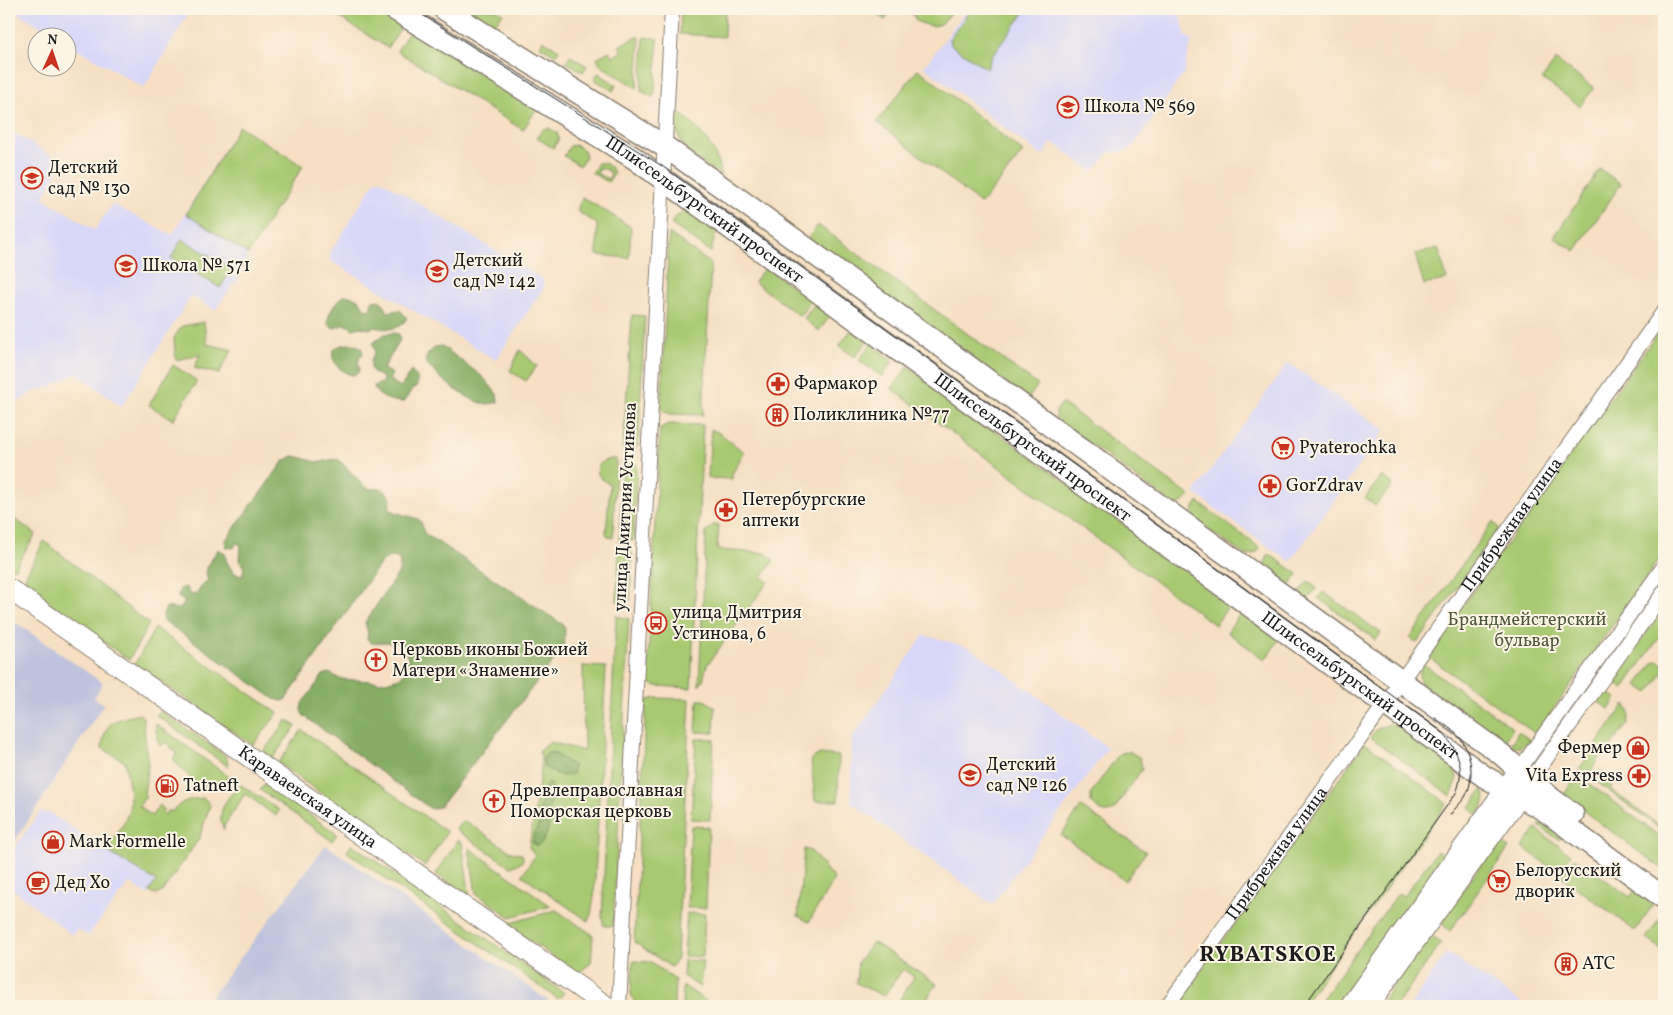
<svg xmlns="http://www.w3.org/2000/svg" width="1673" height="1015" font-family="Vollkorn,serif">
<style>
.built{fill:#d8d7f8}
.industrial{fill:#bfc2dd}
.green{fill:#a8c972;stroke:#627247;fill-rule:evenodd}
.forest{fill:#86ad64;stroke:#516440}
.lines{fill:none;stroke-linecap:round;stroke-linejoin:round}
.street-casing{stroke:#897e70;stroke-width:16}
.secondary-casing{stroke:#897e70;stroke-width:22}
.primary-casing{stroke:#897e70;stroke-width:24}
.street{stroke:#fff;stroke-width:14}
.secondary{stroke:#fff;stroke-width:20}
.primary{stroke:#fff;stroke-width:21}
.tram{stroke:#1c1c1c;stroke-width:1}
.labels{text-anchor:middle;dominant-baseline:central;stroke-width:4;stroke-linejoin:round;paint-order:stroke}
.poi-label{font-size:18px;fill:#1c1c1c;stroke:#fcf5e5;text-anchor:start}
.street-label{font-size:18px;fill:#1c1c1c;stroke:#fcf5e5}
.park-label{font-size:18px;fill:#4d593a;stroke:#fcf5e5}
.district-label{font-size:22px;font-weight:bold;letter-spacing:1px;fill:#1c1c1c;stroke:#fcf5e5}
</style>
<rect width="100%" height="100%" fill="#fcf5e5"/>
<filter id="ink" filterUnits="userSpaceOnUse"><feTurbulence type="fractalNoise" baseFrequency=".02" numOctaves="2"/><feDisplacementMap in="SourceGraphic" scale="10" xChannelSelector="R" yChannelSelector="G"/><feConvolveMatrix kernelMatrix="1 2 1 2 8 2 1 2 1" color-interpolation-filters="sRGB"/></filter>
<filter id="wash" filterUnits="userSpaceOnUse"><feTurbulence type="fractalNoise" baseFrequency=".0096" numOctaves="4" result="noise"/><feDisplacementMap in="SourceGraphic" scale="20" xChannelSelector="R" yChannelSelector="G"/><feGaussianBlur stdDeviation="1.12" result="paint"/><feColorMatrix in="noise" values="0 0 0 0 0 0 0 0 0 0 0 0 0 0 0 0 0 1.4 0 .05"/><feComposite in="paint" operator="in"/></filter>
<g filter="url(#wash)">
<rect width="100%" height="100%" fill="#f6dfc3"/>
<path class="built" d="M11,9H191L144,88L68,43V38L59,37Z
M967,9H1170L1181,17L1186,36L1192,40L1184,73L1132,148L1117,153L1109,152L1094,172L1052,142L1042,156L924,67Z
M239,126L303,166L248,254L238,278L215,310L191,296L122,406L76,373L52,386L36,390L9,407V130L63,163L43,198L95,230L112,204L172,235Z
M381,180L543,280L544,287L496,360L331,261L330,253L375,181Z
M1288,363L1385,430L1290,562L1194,493Z
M924,635L968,647L988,660L1108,748L992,904L851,802L852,738Z
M41,811L46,814L48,812L105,850L156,882L147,895L130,882L88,936L78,929L72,935L9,886V855Z
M1447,953L1526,1006H1410Z"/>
<path class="industrial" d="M9,618L103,683L94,698L104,704L9,850Z
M326,845L556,1006H204Z"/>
<path class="green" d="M326,9H374L402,26L388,48Z
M463,9H496L503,13L493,28Z
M681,9H725L724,37L680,34Z
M869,9H892L885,20Z
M915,9H954C941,26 937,30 916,21L913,14Z
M971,9H1027L991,57L987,69L951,45L949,39Z
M414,30L537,108L523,130L397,51L408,33Z
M636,37H640L637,88L600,65L597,58L609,51L613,57L622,51L619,46Z
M644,37L658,39L655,92L653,97L641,91Z
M543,40L559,50L556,55L540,46Z
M570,56L587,66L583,72L566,62Z
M1556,60L1594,88L1580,106L1542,79Z
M918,69L1023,152L981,204L877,122Z
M598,73L616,85L613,91L594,79Z
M675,109C696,126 719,147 720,175C692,155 674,148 675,109Z
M239,126L303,166L248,254L186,214Z
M549,128L557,133L559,139L553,148L537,138L543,129Z
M576,145L584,150L586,156L580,166L564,156L570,146Z
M598,163C606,162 611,166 614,173L608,182L592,173ZM600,167L609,171L611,175L608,179L596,173L599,171Z
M1600,169L1621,184L1575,251L1554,237Z
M582,197L631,227L629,258L597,255V224L577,211Z
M684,212L697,214L717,229L711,252L671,224L674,218Z
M818,225L1038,385L1028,399L808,239Z
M669,233L711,264L703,415L669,414L661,409Z
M182,239L232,269L220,288L171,258Z
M1438,248L1447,279L1424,285L1415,254Z
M765,267L811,300L800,316L754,282Z
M815,303L831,315L819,331L804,319Z
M632,315L645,316L638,446L633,448L623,449Z
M204,322L207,344L232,350L219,374L194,368L200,355L176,360L174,338L182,326Z
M1664,324V552L1536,734L1427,656Z
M851,330L867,341L855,357L839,346Z
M871,344L893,361L882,377L859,360Z
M520,350L537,366L526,381L510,371Z
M173,365L197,381L173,420L149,405Z
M908,367L1231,603L1215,625L892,389Z
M1062,403L1190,496L1185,501L1175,506L1056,419V411Z
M669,424L703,425L691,688L656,686L647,682L660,428Z
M711,429L719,433L744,452L732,474V479L708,478Z
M616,459L613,538L609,537L606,534L610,484C590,476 595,458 616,459Z
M623,460L637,464L633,541L619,542Z
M1382,476L1393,484L1375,506L1365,498Z
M1198,502L1260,548L1256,553L1246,556L1193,519L1194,507Z
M9,515L36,534L14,569L9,566Z
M1493,521L1499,529L1417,643L1410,638Z
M713,525H719L717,550L765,553L774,560L762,577L768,582L707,665L703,680L699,686L706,532Z
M44,541L149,624L129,660L25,586L26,575Z
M619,550L628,551L632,553L630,600L617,601Z
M1269,554L1298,574L1292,583L1287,586L1265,570L1264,565Z
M1308,581L1317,587L1307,601L1300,596L1301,590Z
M1323,592L1381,633L1376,640L1318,598Z
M1664,608V631L1623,689L1613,680Z
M1242,611L1280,638L1265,660L1227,632Z
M616,616L629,619L613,926H604L602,918Z
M155,628L278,713L253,745L135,664Z
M1658,661L1664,665V671L1649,693L1637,685L1654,662Z
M1422,663L1513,728L1503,743L1422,685L1419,678Z
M583,666L606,667L594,897L591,915L588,921L522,875L535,856L529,847L541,769V757L539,751L550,742L584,751Z
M1605,692L1617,698L1609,709L1598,702Z
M655,698L690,699L677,957L675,963L671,967L634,942L646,701Z
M698,700H704L715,707L714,733L696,732Z
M1625,704L1630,713L1628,723L1604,755L1594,748Z
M160,711L226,756L229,767L156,715Z
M140,714L143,717L148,765L144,794L146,796L139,806L152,816L159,805L164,809L162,812L165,815L167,811H173C182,800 191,799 204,798L210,805L199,839L162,892L156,895L149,892L156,881L105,850C113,839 124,826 128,813C133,800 127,776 125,762L102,748C105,719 115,720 140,714Z
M287,720L296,726L272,759L263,752Z
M156,724L228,776C209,803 186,774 173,759L177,754L166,742L160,746L157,739Z
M1389,724H1397L1456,767L1457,781L1451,796L1370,737L1377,729Z
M302,730L447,832L425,866L278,763Z
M1518,732L1531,740L1521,747H1510Z
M696,739H714L710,820L691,819Z
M1365,743L1447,803L1302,1006H1175Z
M1129,751L1140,758L1142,769L1114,810C1104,815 1098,810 1091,802V793L1119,754Z
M1592,751L1601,756L1591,770L1612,786L1610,789L1664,829V831L1579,769Z
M820,754L839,756L838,801H815L811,759Z
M1577,775L1664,839V870L1563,796Z
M265,783L274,790L275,793L276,791L337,834L332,841L260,790Z
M241,785L279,810L276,816L245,794L224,826V830C215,813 227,796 241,785Z
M1483,789C1487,800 1484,805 1478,815L1469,808Z
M1081,807L1146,852L1125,881L1061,835Z
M1542,821L1563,835L1559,840L1539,826Z
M461,822H467L511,852L522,854L523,858L522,862L511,867L456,830Z
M691,826L709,827L706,908H687Z
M1536,829L1571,855L1557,873L1523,847Z
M458,840L462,843L470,898L436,874Z
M1499,840L1509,848L1450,931L1443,925L1441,920Z
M352,844L564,993L558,999L347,852Z
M469,848L551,906L510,917L476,893Z
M804,849L811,851L834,879L809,922L798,916Z
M1437,851L1447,858L1340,1006H1317L1398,893L1404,896Z
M1575,858L1630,897L1636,889L1655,902L1635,931L1561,876Z
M556,910L593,935L591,963L577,974L507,924Z
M687,913L705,914L703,957L684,956Z
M1664,913V951L1646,938Z
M1427,938L1435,939L1441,943L1396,1006H1379Z
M873,942L937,984L922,1006H896L914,977L903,969L884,996L856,983L858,962Z
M684,960L703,961L700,987L683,976Z
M633,961L650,962L675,980L674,1006H636L631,994Z
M683,985L713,1006H682Z"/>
<path class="forest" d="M346,295L359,299L363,307L367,310H370L372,301L379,300L384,304L387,312L400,310L407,318C399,332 387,329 373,327L370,329L361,327L353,329L345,324L335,328L331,327L327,322C329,313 337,298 346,295Z
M394,333L399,334L400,340L383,369L392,374L389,380L401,387L411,371L417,377V386L412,389L404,402C393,402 376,398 374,386L382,383L383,377L375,374L371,369V360L375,352L373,343L385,334Z
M353,344L361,347L363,353C362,355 359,357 359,360C357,365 362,371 356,374C345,381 311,344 353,344Z
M442,346L483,377L497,394L498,402C494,403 490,404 486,404C467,401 436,377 425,361L428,354L435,347Z
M293,456C302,457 310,461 318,462C326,462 331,458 339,460L365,487C380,493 379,481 391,499L389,508C399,517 415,515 420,521C423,524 423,530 424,533L562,624L565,629L564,647L439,807L431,809L303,715L301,710L302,704L323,675L329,673L340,679L386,682L399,678L404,674L408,658L400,642L371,643L367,639L368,633L365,622L399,572L400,560C392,555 386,557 380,564L286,699L283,701L274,699L163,620L162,618L166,607L180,609L185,602L178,597L180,589L186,587L191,595L197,594L201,586L208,580L206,574L207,568L217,550H220L225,553C225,562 233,575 242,576L244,568L240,560L241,545L236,543L234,548L226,547L225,541L283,462Z
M552,752C561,756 566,762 574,766L572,774C561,779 554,772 544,767L543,759L546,754Z
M548,783L551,784L554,795L548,810L550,819L547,833L543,841L538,845H535L533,843L534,834L539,823L538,815L544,795L545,787Z"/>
</g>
<g filter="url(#ink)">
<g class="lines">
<g class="street-casing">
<g id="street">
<path d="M1519,770L1664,566"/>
<path d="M1531,780L1664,592"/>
<path d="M619,1006L672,9"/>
<path id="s1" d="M1167,1006L1362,736L1664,311"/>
</g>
</g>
<g class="secondary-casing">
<g id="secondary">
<path id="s2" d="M9,589L606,1006"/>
<path d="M1350,1006L1515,776"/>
<path d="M1368,1006L1529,783"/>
</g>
</g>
<g class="primary-casing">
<g id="primary">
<path id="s3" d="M394,9L634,158L1459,758L1485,777L1544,810L1664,898"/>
<path d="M444,9L664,146L743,202L1501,754L1552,799L1573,814"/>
</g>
</g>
<use href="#street" class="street"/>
<use href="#secondary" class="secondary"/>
<use href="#primary" class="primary"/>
<path class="tram" d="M413,9L662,166L1441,731C1458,749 1466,769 1456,793L1304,1006
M1435,718C1443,724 1454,730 1460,738C1472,753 1475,780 1465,797C1461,803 1454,809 1450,815"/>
</g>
</g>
<defs>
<g id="school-ring" transform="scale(1.125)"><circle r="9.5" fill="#fcf5e5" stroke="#c8321e" stroke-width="1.5"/><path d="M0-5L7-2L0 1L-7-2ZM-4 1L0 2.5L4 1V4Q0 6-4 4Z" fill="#c8321e"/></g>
<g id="pharmacy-ring" transform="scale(1.125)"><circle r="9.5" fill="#fcf5e5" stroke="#c8321e" stroke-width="1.5"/><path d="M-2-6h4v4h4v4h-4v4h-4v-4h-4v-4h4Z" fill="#c8321e"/></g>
<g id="building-ring" transform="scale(1.125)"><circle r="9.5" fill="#fcf5e5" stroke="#c8321e" stroke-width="1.5"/><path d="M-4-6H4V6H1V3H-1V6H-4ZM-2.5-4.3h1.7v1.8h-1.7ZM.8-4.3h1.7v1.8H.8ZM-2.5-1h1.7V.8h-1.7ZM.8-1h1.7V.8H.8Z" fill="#c8321e"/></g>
<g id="supermarket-ring" transform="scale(1.125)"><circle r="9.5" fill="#fcf5e5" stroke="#c8321e" stroke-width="1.5"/><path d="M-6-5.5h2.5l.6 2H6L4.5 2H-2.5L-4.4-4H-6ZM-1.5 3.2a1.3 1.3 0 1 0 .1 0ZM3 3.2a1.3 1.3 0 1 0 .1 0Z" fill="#c8321e"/></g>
<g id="bus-ring" transform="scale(1.125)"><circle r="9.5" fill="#fcf5e5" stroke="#c8321e" stroke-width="1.5"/><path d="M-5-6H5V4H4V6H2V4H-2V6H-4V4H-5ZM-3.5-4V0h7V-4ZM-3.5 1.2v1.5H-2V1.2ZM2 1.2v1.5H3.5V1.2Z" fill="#c8321e"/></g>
<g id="church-ring" transform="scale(1.125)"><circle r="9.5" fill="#fcf5e5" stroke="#c8321e" stroke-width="1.5"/><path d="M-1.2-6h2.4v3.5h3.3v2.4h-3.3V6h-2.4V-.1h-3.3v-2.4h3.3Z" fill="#c8321e"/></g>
<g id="shop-ring" transform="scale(1.125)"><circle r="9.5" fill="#fcf5e5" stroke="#c8321e" stroke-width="1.5"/><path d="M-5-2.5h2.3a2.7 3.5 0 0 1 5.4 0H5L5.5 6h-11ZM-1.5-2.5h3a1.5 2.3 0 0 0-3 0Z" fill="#c8321e"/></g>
<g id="fuel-ring" transform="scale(1.125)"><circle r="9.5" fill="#fcf5e5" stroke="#c8321e" stroke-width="1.5"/><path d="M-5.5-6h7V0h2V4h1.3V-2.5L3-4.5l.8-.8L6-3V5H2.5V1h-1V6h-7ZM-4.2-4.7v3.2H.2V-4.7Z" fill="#c8321e"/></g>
<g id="cafe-ring" transform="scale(1.125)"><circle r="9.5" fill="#fcf5e5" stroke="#c8321e" stroke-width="1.5"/><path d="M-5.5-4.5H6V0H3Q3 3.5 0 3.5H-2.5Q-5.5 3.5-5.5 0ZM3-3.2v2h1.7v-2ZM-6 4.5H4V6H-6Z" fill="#c8321e"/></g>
</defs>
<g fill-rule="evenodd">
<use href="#school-ring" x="1068" y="107"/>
<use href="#school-ring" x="32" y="178"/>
<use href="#school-ring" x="126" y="266"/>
<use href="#school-ring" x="437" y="271"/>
<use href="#pharmacy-ring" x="778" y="384"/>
<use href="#building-ring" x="777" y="415"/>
<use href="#supermarket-ring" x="1283" y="448"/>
<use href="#pharmacy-ring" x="1270" y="486"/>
<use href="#pharmacy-ring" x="726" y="510"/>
<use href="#bus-ring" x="656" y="623"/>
<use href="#church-ring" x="376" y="660"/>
<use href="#shop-ring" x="1638" y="748"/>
<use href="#school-ring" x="970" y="775"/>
<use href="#pharmacy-ring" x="1639" y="776"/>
<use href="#fuel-ring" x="167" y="786"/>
<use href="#church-ring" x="494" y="801"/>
<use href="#shop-ring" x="53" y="842"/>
<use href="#supermarket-ring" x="1499" y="881"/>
<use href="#cafe-ring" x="38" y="883"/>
<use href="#building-ring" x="1566" y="964"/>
</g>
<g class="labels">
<g class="poi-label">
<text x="1084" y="107">Школа № 569</text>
<text x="48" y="168">Детский<tspan x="48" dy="21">сад № 130</tspan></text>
<text x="453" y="261">Детский<tspan x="453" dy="21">сад № 142</tspan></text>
<text x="142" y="266">Школа № 571</text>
<text x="794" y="384">Фармакор</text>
<text x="793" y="415">Поликлиника №77</text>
<text x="1299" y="448">Pyaterochka</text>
<text x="1286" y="486">GorZdrav</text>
<text x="742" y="500">Петербургские<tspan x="742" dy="21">аптеки</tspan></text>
<text x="672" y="613">улица Дмитрия<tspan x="672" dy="21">Устинова, 6</tspan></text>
<text x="392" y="650">Церковь иконы Божией<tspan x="392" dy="21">Матери «Знамение»</tspan></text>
<text x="1622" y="748" text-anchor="end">Фермер</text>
<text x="986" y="765">Детский<tspan x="986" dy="21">сад № 126</tspan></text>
<text x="1623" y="776" text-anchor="end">Vita Express</text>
<text x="183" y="786">Tatneft</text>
<text x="510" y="791">Древлеправославная<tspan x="510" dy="21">Поморская церковь</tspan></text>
<text x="69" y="842">Mark Formelle</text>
<text x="1515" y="871">Белорусский<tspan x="1515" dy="21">дворик</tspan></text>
<text x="54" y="883">Дед Хо</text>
<text x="1582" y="964">АТС</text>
</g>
<g class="street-label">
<text stroke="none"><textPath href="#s3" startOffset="370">Шлиссельбургский проспект</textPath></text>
<text stroke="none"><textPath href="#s3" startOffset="775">Шлиссельбургский проспект</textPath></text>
<text transform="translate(626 507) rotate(-87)">улица Дмитрия Устинова</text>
<text stroke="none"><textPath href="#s1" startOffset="592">Прибрежная улица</textPath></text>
<text stroke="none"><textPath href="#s3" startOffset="1180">Шлиссельбургский проспект</textPath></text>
<text stroke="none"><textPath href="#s2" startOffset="364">Караваевская улица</textPath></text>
<text stroke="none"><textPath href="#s1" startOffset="188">Прибрежная улица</textPath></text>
</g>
<g class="park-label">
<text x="1527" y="620">Брандмейстерский<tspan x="1527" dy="21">бульвар</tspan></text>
</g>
<g class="district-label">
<text x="1268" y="955">RYBATSKOE</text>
</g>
</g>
<rect width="1673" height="1015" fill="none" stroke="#fcf5e5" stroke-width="30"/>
<g transform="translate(52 52) rotate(3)"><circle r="24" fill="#fcf5e5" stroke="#a29e95"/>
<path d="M0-4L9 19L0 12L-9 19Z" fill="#c8321e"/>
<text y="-8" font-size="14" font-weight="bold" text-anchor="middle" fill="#1c1c1c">N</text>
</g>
</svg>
